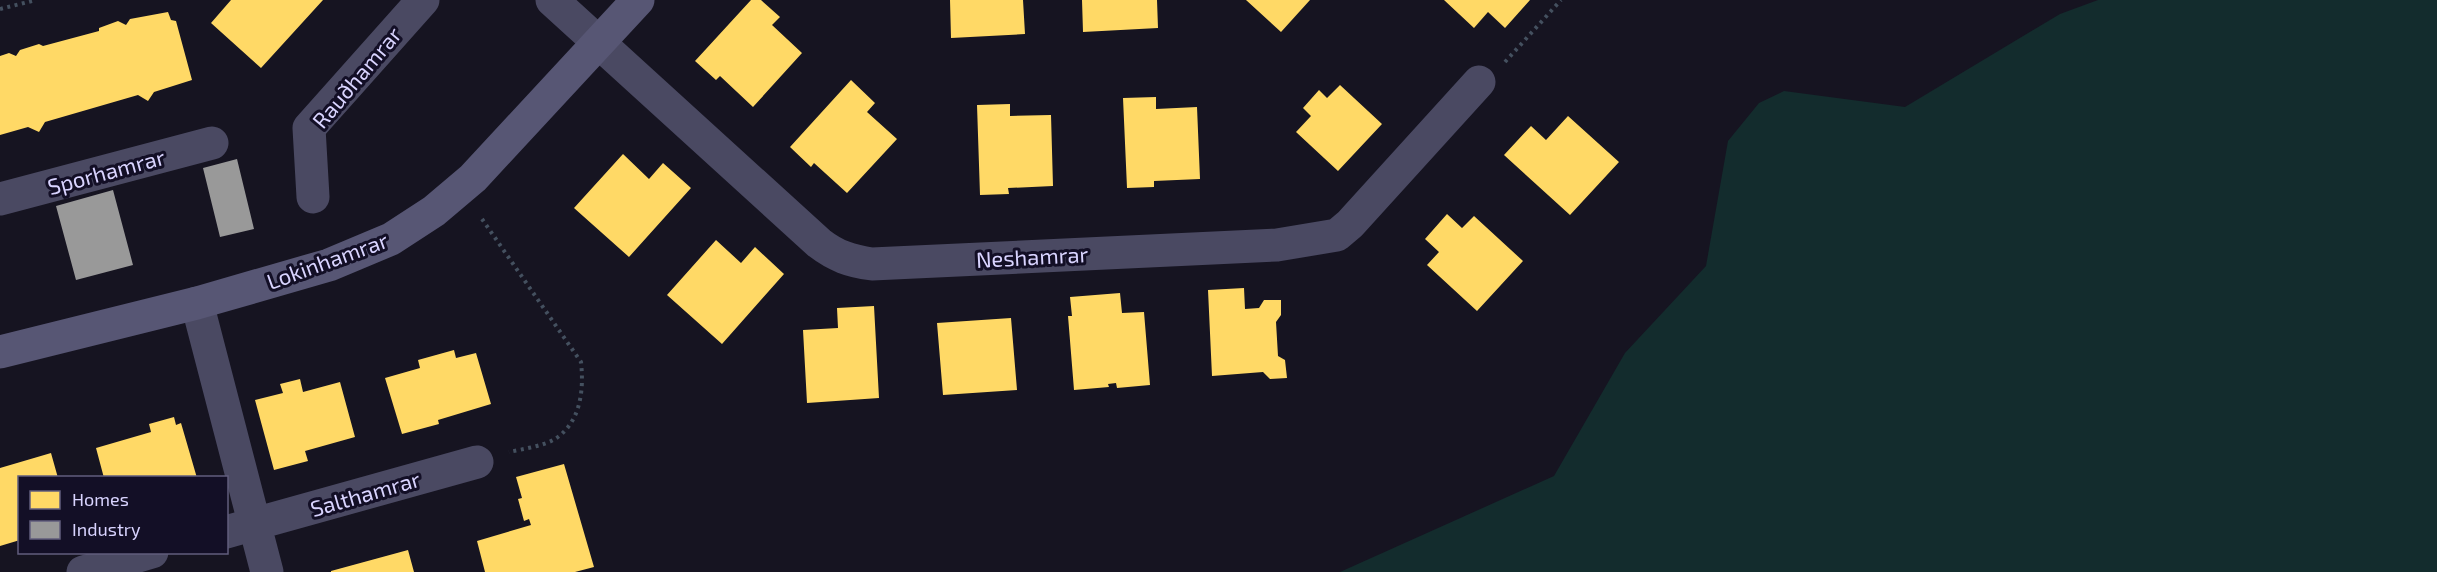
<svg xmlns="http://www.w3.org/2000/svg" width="2437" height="572" font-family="'Exo 2',sans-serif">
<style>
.green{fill:#132c2d}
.homes{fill:#ffd966}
.industry{fill:#999}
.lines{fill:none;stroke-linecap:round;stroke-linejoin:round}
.path{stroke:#44505f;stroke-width:4;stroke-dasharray:3 4.5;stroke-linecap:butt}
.street{stroke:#4a4962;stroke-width:33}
.secondary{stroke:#575674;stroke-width:33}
.labels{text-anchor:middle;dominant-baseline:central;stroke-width:6;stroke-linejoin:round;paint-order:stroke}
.street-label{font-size:22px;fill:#d9d4ff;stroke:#130f26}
</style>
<rect width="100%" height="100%" fill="#161421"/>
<path class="green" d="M2098,0H2437V572H1340L1554,476L1625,353L1706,266L1728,141L1759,103L1784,91L1905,107L2060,14Z"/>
<path class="homes" d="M231,0H323L261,68L211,23Z
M751,0H761L780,17L772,25L802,53L753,107L720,76L716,80L695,61Z
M950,0H1023L1025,34L951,38Z
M1082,0H1157L1158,28L1083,32Z
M1246,0H1310L1281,32Z
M1444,0H1530L1505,28L1488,12L1474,28Z
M168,12L171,20L176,21L192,80L154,92L148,101L138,95L45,122L39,132L28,127L0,135V56L9,53L16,56L20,50L39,44L43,46L99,31V28L118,21L126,25L130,19Z
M851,80L875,103L867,112L897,139L847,193L814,163L811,167L790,147Z
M1340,85L1382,124L1338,171L1296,132L1311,116L1303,108L1319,90L1327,98Z
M1156,97V109L1197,107L1200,179L1154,181V187L1127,188L1123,98Z
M1010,104V116L1051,115L1053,186L1008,188L1009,194L980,195L977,105Z
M1568,116L1619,162L1570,215L1504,155L1531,126L1546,140Z
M623,154L649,179L663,163L691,188L629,257L574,208Z
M1447,214L1462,228L1474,216L1523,261L1477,311L1427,265L1439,252L1425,239Z
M716,240L741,263L755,247L784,274L722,344L667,295Z
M1244,288L1245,309L1259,308L1264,300H1281V315L1276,322L1278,356L1285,360L1287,378L1270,379L1263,372L1212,376L1208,290Z
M1120,293L1122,313L1144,312L1150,385L1117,388L1116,383L1108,384L1109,387L1074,390L1068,316H1072L1070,297Z
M874,306L879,398L807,403L803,330L838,328L837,308Z
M1011,318L1017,390L943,395L937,323Z
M454,350L456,358L476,353L491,404L438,420L439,424L402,434L385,378L420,368L418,360Z
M300,379L303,392L340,382L355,437L305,451L308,461L274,470L255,400L283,393L280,384Z
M174,417L176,425L181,423L197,478H104L96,448L151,432L149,424Z
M51,453L58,478H20V540L0,546V468Z
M564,464L594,567L575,572H485L477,541L531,525L529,519L524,521L518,499L522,498L516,477Z
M408,550L414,572H331V571Z"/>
<path class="industry" d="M237,159L254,229L220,237L203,168Z
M113,190L133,265L76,280L56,206Z"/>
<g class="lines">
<path class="path" d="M0,9L36,0
M1505,62L1561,0
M482,219L581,362C584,390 581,422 555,439C543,446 523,449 509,452"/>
<path class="street" d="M552,0L819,243C836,256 850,261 872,264L1277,245L1337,235L1350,224L1479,82
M313,197L309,128L423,0
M0,199L212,143
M197,303L267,572
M226,532L477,462
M83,572L152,552"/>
<path class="secondary" d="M0,352L197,303L329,265L391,239L434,211L473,178L638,0"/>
</g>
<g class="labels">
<g class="street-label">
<text transform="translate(356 77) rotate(-50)">Rauðhamrar</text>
<text transform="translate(106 171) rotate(-15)">Sporhamrar</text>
<text transform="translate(1032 256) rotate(-3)">Neshamrar</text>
<text transform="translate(327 260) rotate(-20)">Lokinhamrar</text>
<text transform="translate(365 493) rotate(-16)">Salthamrar</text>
</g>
</g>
<rect x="18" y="476" width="210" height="78" fill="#130f26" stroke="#625e7d" stroke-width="1.5"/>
<rect x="30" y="491" width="30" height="18" fill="#ffd966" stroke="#625e7d" stroke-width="1.5"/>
<text x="72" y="506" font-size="18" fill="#d9d4ff">Homes</text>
<rect x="30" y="521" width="30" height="18" fill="#999999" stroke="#625e7d" stroke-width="1.5"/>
<text x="72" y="536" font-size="18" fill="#d9d4ff">Industry</text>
</svg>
